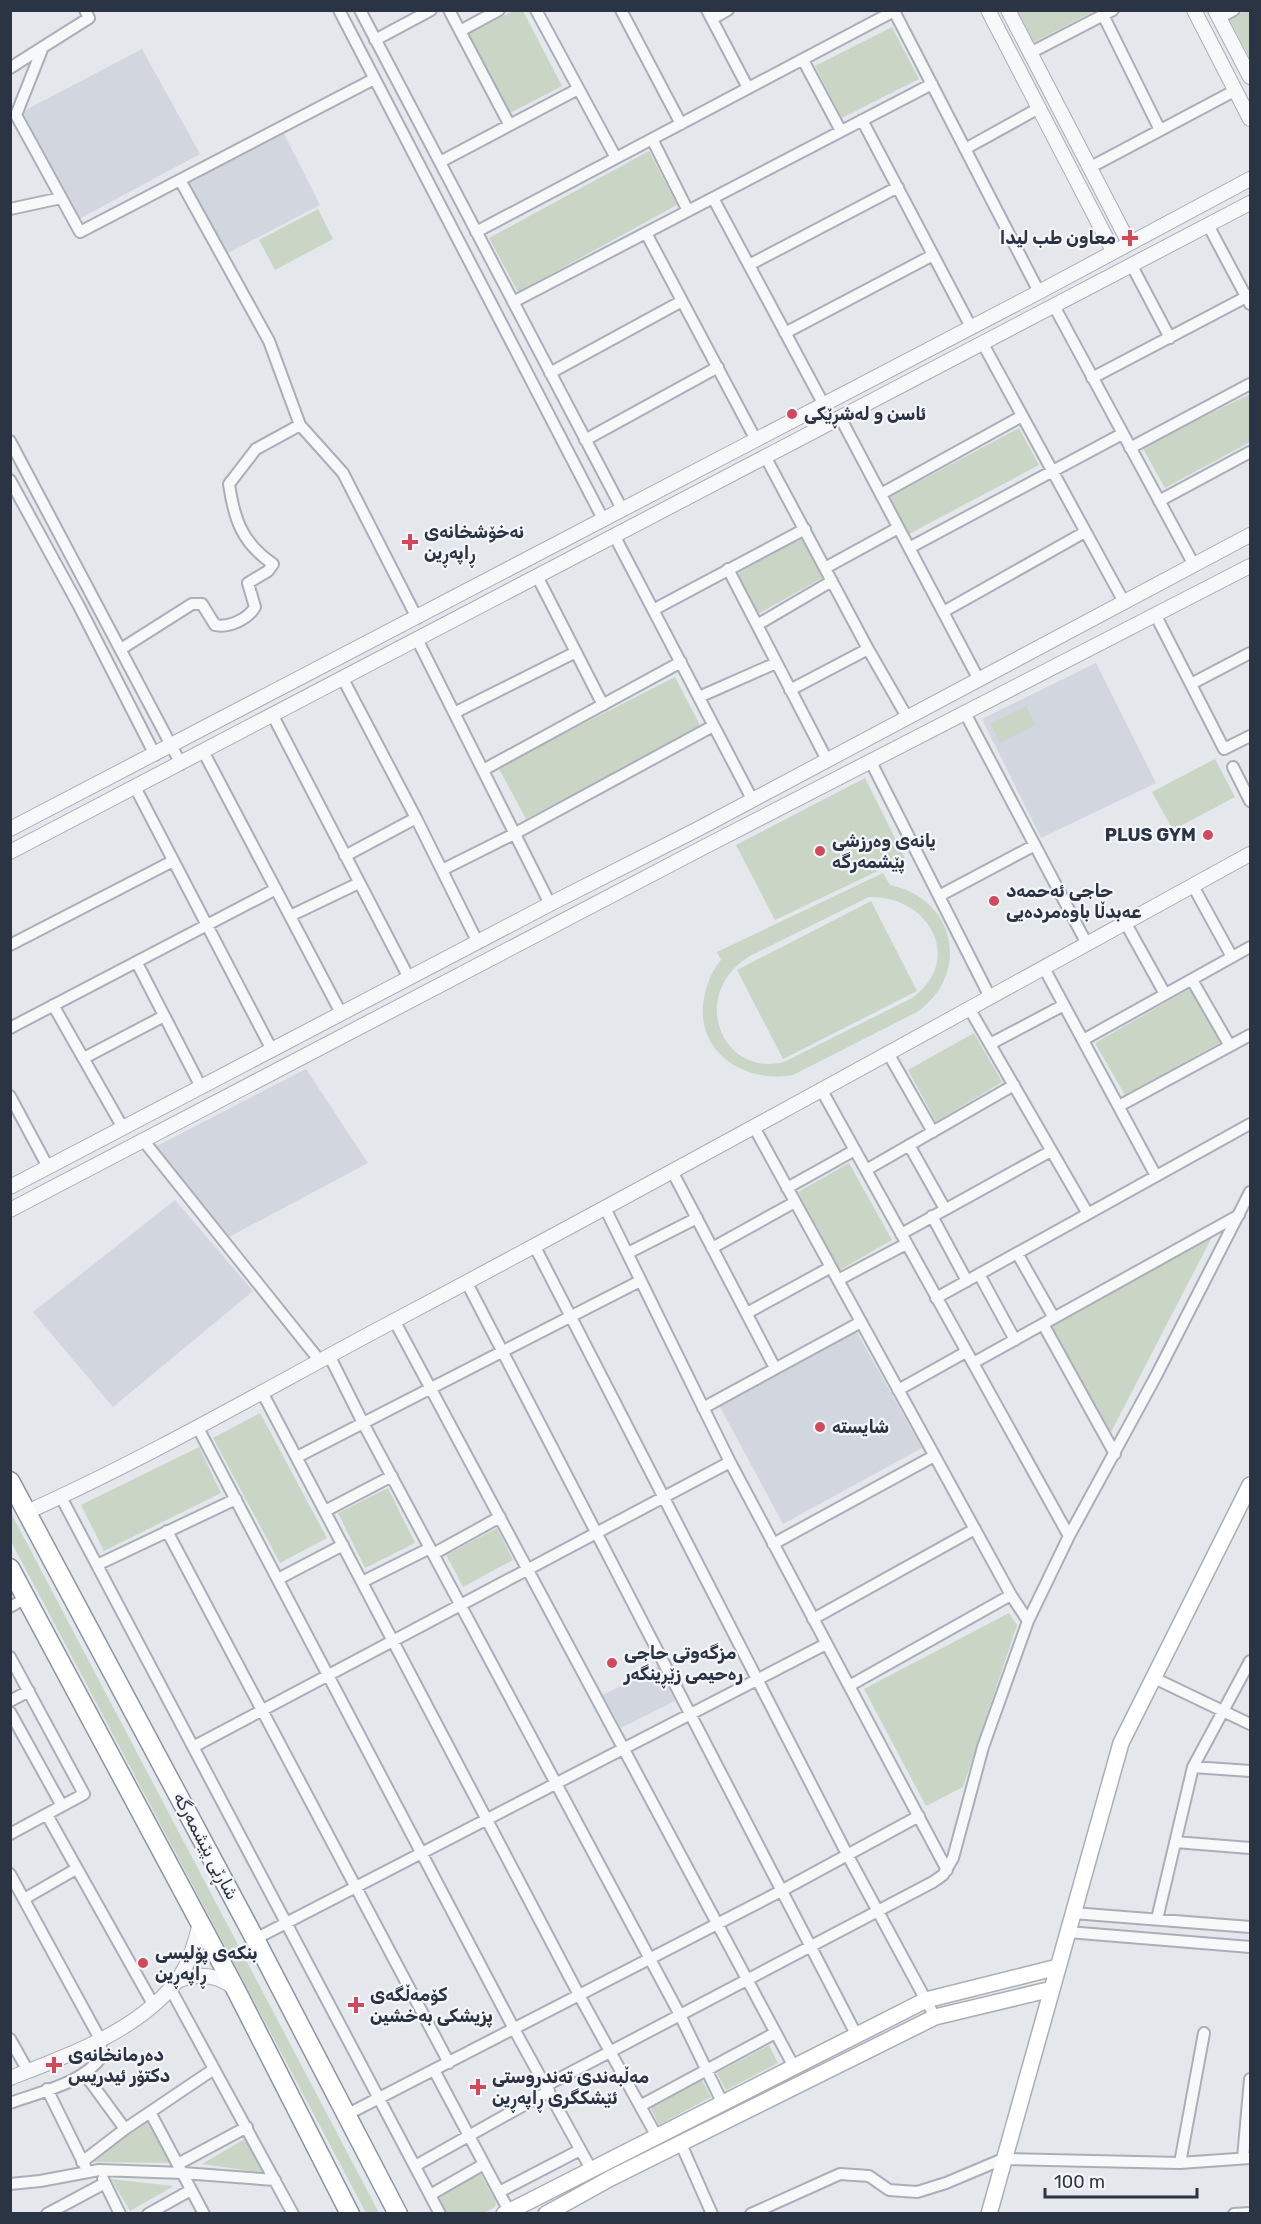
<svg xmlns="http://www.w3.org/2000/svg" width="1261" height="2224" font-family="Rubik,Vazirmatn,sans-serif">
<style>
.built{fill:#d2d6de}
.green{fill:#c9d6c5;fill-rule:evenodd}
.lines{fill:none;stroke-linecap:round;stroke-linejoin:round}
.minor-casing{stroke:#a9aeb7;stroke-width:14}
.tertiary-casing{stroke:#a9aeb7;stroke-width:16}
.secondary-casing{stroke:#a9aeb7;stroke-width:18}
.trunk-casing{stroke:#8b94a3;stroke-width:21}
.minor{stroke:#f7f8fa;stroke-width:10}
.tertiary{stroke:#f7f8fa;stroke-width:14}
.secondary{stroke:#fff;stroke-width:15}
.trunk{stroke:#fff;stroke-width:18}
.poi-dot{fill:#d1495b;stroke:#f4f6f9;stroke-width:2}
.labels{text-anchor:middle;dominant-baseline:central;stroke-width:4.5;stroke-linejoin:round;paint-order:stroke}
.poi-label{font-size:18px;font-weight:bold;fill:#2b3445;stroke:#f4f6f9;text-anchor:start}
.street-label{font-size:18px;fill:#2b3445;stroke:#f4f6f9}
</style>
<rect width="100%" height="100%" fill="#e4e7ec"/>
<path class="built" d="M142,49L200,154L79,219L22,112Z
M282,130L320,205L226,254L187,180Z
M1096,663L1156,783L1041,838L982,719Z
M306,1069L368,1163L227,1238L155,1147Z
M175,1200L253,1291L113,1407L33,1312Z
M856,1331L922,1448L783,1524L719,1405Z
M658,1666L675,1701L621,1728L603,1695Z"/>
<path class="green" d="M513,11H523L562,86L510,113L468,34Z
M1017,11H1094L1033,43Z
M1245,11H1250V59L1229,19Z
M892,27L919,79L842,118L815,66Z
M649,151L677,205L518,292L489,238Z
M318,209L333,239L275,270L259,240Z
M1250,394V442L1165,488L1142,447Z
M1019,428L1039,465L909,534L890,497Z
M802,537L824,577L758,614L736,574Z
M675,677L701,727L526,819L498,767Z
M1026,706L1036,725L1000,743L991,724Z
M1215,759L1235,797L1173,830L1152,792Z
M865,778L905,858L775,920L736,845Z
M883,873L890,885C955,898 972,973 917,1012L793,1075C744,1084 694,1051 704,998C707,984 712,970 721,960L717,952ZM869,897C929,895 965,960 912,998L784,1062C721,1078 688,993 750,956Z
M871,901L917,991L783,1059L737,970Z
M1191,988L1221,1042L1125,1095L1095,1043Z
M974,1033L1002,1082L936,1122L908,1070Z
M849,1163L892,1240L840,1270L798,1192Z
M1212,1237L1111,1432L1051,1326Z
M260,1413L327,1538L280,1563L213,1438Z
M199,1447L221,1493L104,1551L81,1505Z
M388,1488L415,1543L365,1568L338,1513Z
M11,1513L379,2213H366L16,1551L11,1541Z
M497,1528L513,1560L463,1587L446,1555Z
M1009,1613L1017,1625L963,1787L926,1806L864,1689Z
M769,2045L778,2063L726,2090L717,2073Z
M702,2080L711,2097L659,2125L650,2107Z
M147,2120L170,2163L93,2162Z
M248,2137L264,2173L202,2164Z
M479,2171L496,2202L495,2207L484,2213H446L436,2193Z
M111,2179L174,2186L130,2211Z"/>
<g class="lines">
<g class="minor-casing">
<path id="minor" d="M85,10L89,18L43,47L16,115L80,232L374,79
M339,10L603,519
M360,10L622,509
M449,10L509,124
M536,10L616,158
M621,10L681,124
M707,10L748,88
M894,11L1039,292
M1103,15L1160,130
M1219,18L1234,10
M712,19L728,10
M460,31L499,10
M375,40L431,10
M1030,53L1113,10
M803,60L841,131
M10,68L43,47
M862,120L971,327
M652,139L688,211
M965,149L1039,108
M440,162L578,89
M1089,168L1236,90
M180,180L269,341L300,425L343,473L417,618
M713,198L824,405
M10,209L61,198
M1208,225L1250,304
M476,232L896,10
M646,233L756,440
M749,265L898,187
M1132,266L1170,338
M513,302L932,84
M1054,306L1194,565
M785,333L933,255
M983,344L1124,602
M550,373L682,301
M1092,378L1250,295
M841,419L979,680
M585,440L718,367
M10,441L181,764
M1130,448L1250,384
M766,458L868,649L907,717
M10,480L79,606L155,755
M881,494L1022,416
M1159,501L1250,452
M615,537L752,799
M909,548L1122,434
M825,568L898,528
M728,569L827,760
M538,578L603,705
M653,610L805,529
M943,612L1085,532
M1156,616L1224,749L1250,736
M757,625L832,581
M418,641L550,904
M121,649L192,604H202L215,625C229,628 248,619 255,607L248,583L268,571L273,564C242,543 234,519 229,484L256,449L300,425
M343,679L416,818L478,943
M1191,684L1250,653
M790,690L868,649
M699,697L776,663
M454,713L576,652
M965,713L1087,944
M273,716L409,978
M203,751L341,1013
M871,762L990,997
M1233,767L1250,801
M483,770L681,662
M135,787L272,1050
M345,856L416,818
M442,870L514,834L713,726
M1193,886L1232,957
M939,896L1035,845
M290,916L359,883
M1125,922L1165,994
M10,945L173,861
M137,963L201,1087
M1044,968L1156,1176
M1192,980L1230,1046
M53,1005L123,1128
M969,1008L1088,1214
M10,1028L276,889
M1083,1040L1250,947
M990,1044L1064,1005
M888,1053L933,1132
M84,1058L164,1016
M821,1089L1069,1536
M10,1096L48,1167
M1119,1106L1250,1035
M754,1127L1011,1595L1028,1621
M143,1140L320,1361
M909,1145L945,1209
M866,1170L1014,1085
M672,1171L775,1368
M787,1188L855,1150
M605,1208L730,1462L947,1870
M932,1216L967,1281
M901,1234L1051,1151
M535,1247L848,1856L935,2017
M712,1248L795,1202
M628,1253L697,1218
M1017,1253L1054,1318
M979,1274L1015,1340
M838,1280L906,1244
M467,1283L857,2036
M936,1298L1250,1124
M747,1313L831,1267
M394,1320L794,2067
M1043,1324L1115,1454
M329,1355L363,1423L680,2015L722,2102
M973,1363L1239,1215
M898,1390L966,1352
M262,1392L579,1995L656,2135
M703,1408L861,1322
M198,1428L514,2029L591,2169
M297,1457L640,1281
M61,1497L440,2214
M325,1511L392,1476
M167,1531L449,2063
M773,1544L934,1456
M433,1554L500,1517
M97,1565L236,1499
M278,1579L343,1545
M362,1582L430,1548
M10,1607L26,1598
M813,1619L975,1529
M10,1657L84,1794L10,1834
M1154,1678L1250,1724
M849,1686L1011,1595
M10,1701L29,1691
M10,1712L62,1806
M193,1747L730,1462
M1193,1767L1250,1771
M47,1815L153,2004
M1175,1842L1250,1848
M10,1874L100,2039L102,2056C84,2083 40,2092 10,2103
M24,1899L76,1869
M1073,1913L1250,1927
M1157,1919L1193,1767L1250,1661
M1068,1932L1250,1947
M255,1939L826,1644
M170,1988L293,2214
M10,2039L28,2071
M434,2070L509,2211
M84,2073L125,2129
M545,2086L933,1882L943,1875L953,1858L983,1747L1028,1621L1069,1536L1156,1376L1250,1192
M47,2089L85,2166
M640,2106L775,2033
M150,2112L204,2214
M348,2114L781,1891L919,1816
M681,2144L712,2214
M1243,2158L1250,2079
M82,2162L125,2129L214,2069
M1180,2163L1204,2033
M178,2164L247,2127
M415,2166L549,2091
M103,2179L120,2214
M10,2184L40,2181L99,2170L183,2173L275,2180
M499,2192L580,2150
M430,2195L484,2164
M47,2214L105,2183
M148,2214L191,2190
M751,2214L840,2174L869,2176L889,2190L917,2192L946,2183L1003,2159L1180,2163L1250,2158
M1234,2214L1250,2213"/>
</g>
<g class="tertiary-casing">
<path id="tertiary" d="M988,10L1113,251
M1008,10L1129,243
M1194,10L1250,119
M1215,10L1250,77
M10,829L1039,292L1250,179
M10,852L1250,203
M10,1187L550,904L698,829L1250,535
M10,1210L706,846L1250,566
M27,1512C152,1456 271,1386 392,1322C680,1169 965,1011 1250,854
M177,1981C197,1973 217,1974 234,1988
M10,2078C68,2056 137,2031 176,1982C189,1965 195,1943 200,1923"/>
</g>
<g class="secondary-casing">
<path id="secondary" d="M504,2214L926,2000L1058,1967
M546,2214L611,2178L935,2017L1052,1989
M989,2214L1121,1743L1250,1485"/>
</g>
<g class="trunk-casing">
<path id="trunk" d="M10,1481L255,1939L398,2214
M10,1568L236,1990L350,2214"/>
</g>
<use href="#minor" class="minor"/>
<use href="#tertiary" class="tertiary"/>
<use href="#secondary" class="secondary"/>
<use href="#trunk" class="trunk"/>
</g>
<g class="poi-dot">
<path d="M1127 229h6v6h6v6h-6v6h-6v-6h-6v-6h6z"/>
<circle cx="792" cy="414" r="6"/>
<path d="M407 533h6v6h6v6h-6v6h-6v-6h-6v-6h6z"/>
<circle cx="1208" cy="835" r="6"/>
<circle cx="820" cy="851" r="6"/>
<circle cx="994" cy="901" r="6"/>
<circle cx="820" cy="1427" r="6"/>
<circle cx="612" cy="1663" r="6"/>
<circle cx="143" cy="1963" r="6"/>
<path d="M353 1996h6v6h6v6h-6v6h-6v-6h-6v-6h6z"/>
<path d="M51 2056h6v6h6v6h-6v6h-6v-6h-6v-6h6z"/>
<path d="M475 2078h6v6h6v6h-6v6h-6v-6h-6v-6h6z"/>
</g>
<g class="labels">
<g class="poi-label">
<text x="1116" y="238" text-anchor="end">معاون طب لیدا</text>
<text x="804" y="414">ئاسن و لەشڕێکی</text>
<text x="424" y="532">نەخۆشخانەی<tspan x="424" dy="21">ڕاپەڕین</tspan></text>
<text x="1196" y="835" text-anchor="end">PLUS GYM</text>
<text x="832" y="841">یانەی وەرزشی<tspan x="832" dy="21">پێشمەرگە</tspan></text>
<text x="1006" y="891">حاجی ئەحمەد<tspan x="1006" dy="21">عەبدڵا باوەمردەیی</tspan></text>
<text x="832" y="1427">شایستە</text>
<text x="624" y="1653">مزگەوتی حاجی<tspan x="624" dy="21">رەحیمی زێڕینگەر</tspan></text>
<text x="155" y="1953">بنکەی پۆلیسی<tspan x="155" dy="21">ڕاپەڕین</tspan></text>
<text x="370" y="1995">کۆمەڵگەی<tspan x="370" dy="21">پزیشکی بەخشین</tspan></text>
<text x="68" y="2055">دەرمانخانەی<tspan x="68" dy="21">دکتۆر ئیدریس</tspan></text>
<text x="492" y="2077">مەڵبەندی تەندروستی<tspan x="492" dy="21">ئێشکگری ڕاپەڕین</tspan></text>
</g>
<g class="street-label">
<text transform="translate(206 1846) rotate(62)">شاڕێی پێشمەرگە</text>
</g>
</g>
<rect width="1261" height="2224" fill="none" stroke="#2b3445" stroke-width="24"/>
<path d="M1045 2188v9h152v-9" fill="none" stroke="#2b3445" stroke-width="3"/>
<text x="1054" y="2188" font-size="18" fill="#2b3445" stroke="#f4f6f9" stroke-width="4.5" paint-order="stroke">100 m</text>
</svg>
